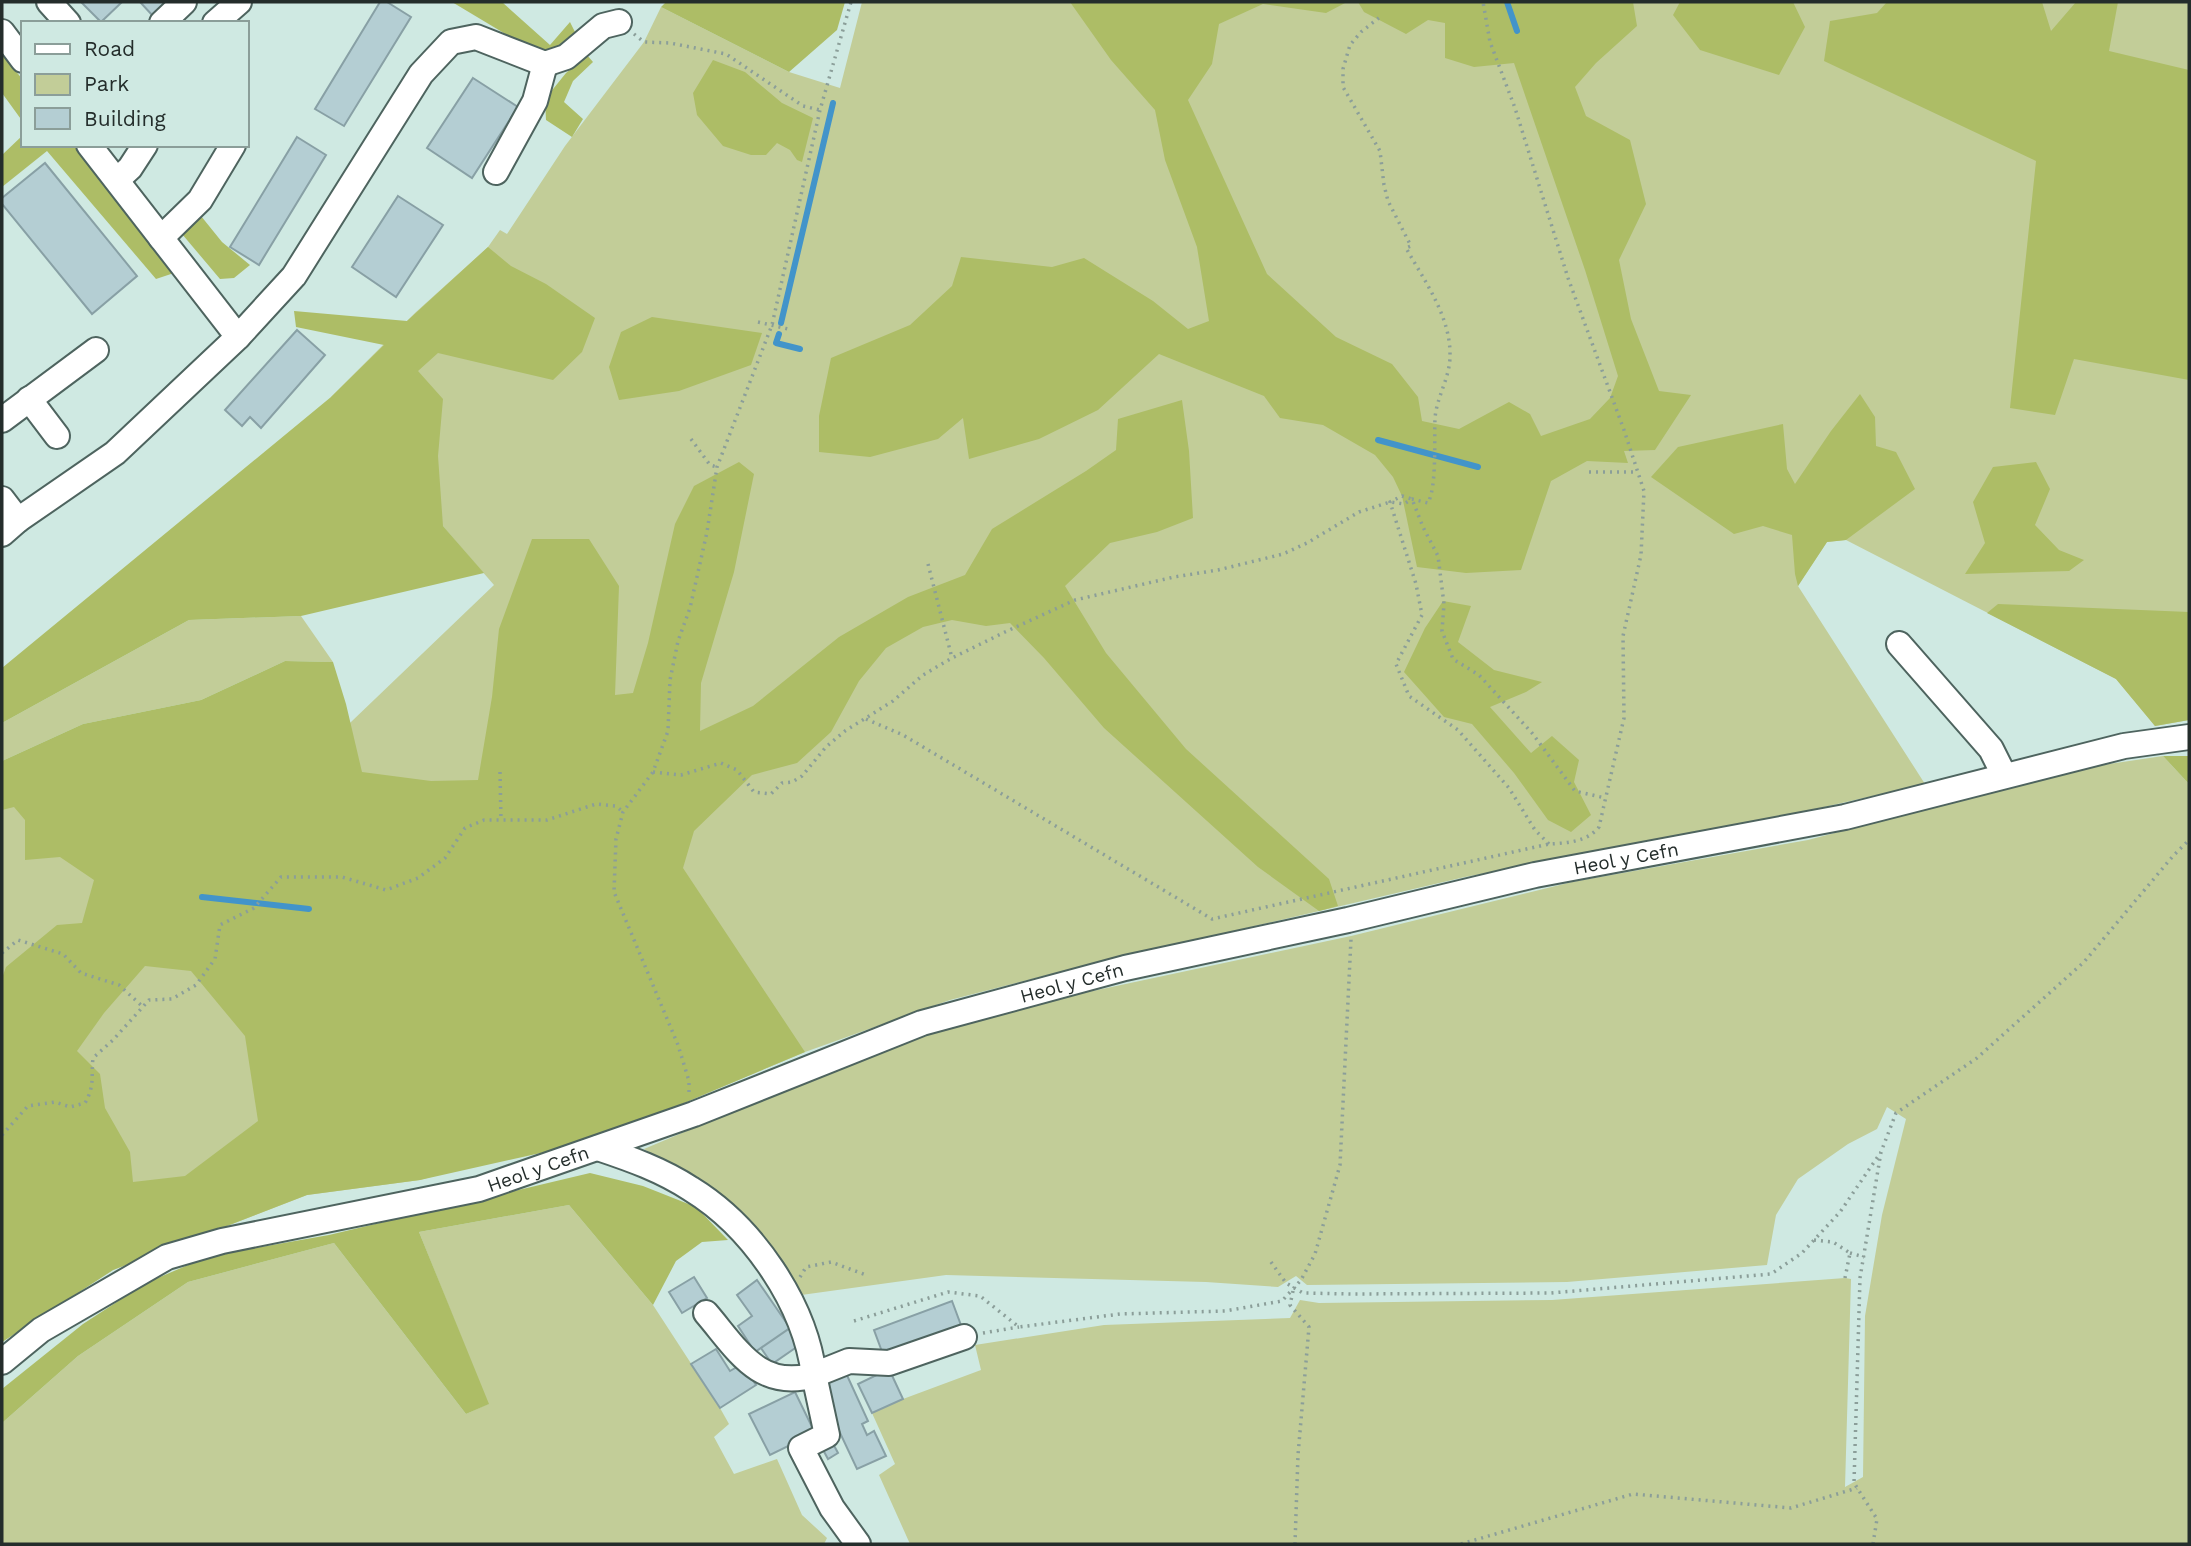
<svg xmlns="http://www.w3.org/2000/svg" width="2191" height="1546" font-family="'Work Sans',sans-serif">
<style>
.green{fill:#c2cd98}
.forest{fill:#adbd66;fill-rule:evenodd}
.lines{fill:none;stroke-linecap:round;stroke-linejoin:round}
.stream{stroke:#4294ca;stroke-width:6}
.building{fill:#b4ced3;stroke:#88a0a5;stroke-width:2}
.minor-casing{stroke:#4e645f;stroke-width:28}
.path{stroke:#8b9e99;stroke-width:3.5;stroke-dasharray:2 5;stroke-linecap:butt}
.minor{stroke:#fff;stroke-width:24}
.labels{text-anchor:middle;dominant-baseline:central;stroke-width:6;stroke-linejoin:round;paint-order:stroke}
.street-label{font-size:19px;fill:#242d2b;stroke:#cfe9e2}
</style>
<rect width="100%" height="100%" fill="#cfe9e2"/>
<path class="green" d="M862,2H2189V720L2155,726L2116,679L1846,540L1827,542L1798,586L1925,784L1754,823L1465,877L1067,970L950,1000L805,1052L665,1111L420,1180L307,1195L113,1270L2,1342V807L304,767L494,585L331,397L416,312L488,247L500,230L507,234L565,146L644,42L661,7L789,72L840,88Z
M301,616L333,662L285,661L201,700L83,724L2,761V723L189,620Z
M2163,756L2189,784V1544H910L879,1475L895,1464L872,1413L903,1399L981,1370L975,1345L1104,1325L1290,1318L1300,1300L1319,1303L1552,1300L1845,1278L1851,1279L1845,1487L1863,1477L1865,1316L1882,1215L1906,1119L1887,1107L1877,1129L1848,1144L1798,1179L1776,1215L1767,1265L1567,1282L1307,1285L1296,1276L1278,1287L1206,1282L946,1275L794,1296L720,1197L644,1149L781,1091L952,1026L1060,998L1351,936L1572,882L1808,840L2082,768Z
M569,1205L653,1305L720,1408L729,1424L714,1437L734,1474L777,1459L802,1515L827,1538L824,1544H2V1423L78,1356L188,1282L334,1243L466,1414L488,1404L419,1232Z"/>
<path class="forest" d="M452,2H502L550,45L570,22L575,32L553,50L527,47Z
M666,2H845L837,30L789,72L661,7Z
M1070,2H1347L1326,13L1263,4L1219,24L1212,64L1188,100L1267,274L1336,337L1392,364L1418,397L1422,421L1459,429L1509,402L1530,414L1541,436L1590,419L1610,398L1618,376L1585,270L1514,63L1474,67L1445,58V23L1428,20L1406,34L1364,12L1358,2H1633L1637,26L1596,63L1575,87L1586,116L1630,140L1646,204L1619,260L1631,319L1659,391L1691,395L1655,450L1624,451L1628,463L1587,461L1551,481L1521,570L1466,573L1417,567L1402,496L1393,477L1375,455L1323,425L1280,418L1264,396L1159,354L1098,410L1039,439L969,459L963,418L938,439L870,457L819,452V416L831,358L910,325L952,286L961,257L1052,267L1084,258L1153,301L1188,329L1209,321L1197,247L1165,160L1155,110L1111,60Z
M1680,2H1793L1805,27L1779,75L1700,50L1673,15Z
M1887,2H2042L2051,31L2076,2H2118L2109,51L2189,70V380L2074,359L2055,415L2010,408L2036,161L1824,61L1830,21L1877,13Z
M2,54L23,80V122L2,93Z
M587,55L593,62L573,81L564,102L583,119L572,137L546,120L545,99L566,73Z
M713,60L745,72L782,103L813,118L802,162L797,160L790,150L777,143L766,155H751L723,146L697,115L693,93Z
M23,135V145H75L177,272L156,279L47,151L2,187V155Z
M201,216L222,242L250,265L234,278L220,279L182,234Z
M488,247L511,266L546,284L595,318L582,352L553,380L438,353L418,371L443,399L438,456L443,526L484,573L301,616L189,620L2,723V668L331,397L384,345L296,327L294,311L407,321Z
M652,317L762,333L751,365L679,391L619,400L609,367L621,332Z
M1860,394L1875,417L1876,446L1896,452L1915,489L1846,540L1827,542L1798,586L1795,574L1792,535L1763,526L1734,534L1651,477L1678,447L1783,424L1787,469L1795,484L1831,431Z
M1182,400L1189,451L1193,518L1157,532L1110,543L1065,586L1106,653L1186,749L1329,879L1338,906L1319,911L1258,867L1104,728L1044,658L1010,623L986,626L952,620L923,627L886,648L859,681L831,732L797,763L752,775L694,831L683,868L805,1052L665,1111L572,1146L420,1180L307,1195L113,1270L2,1342V978L6,967L57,925L82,923L94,880L60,857L25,860V820L14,807L2,810V761L83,724L201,700L285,661L333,662L346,704L362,772L431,781L478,780L492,697L499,629L532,539H589L619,586L615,695L633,693L648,643L675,524L694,486L739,462L754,474L734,572L701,683L700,731L753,706L839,637L908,597L965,575L992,529L1086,471L1116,450L1118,419ZM145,966L191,971L245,1036L258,1121L185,1176L133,1182L130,1152L105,1108L100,1074L77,1051L104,1013Z
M2036,462L2050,489L2035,525L2059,550L2084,560L2069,571L1965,574L1985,543L1973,502L1993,467Z
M1443,601L1471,606L1458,642L1494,670L1542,682L1526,692L1490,707L1531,753L1552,736L1579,760L1574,782L1591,815L1571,832L1548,820L1514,773L1472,724L1444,717L1404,672L1425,628Z
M1998,604L2189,612V720L2155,726L2116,679L1987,613Z
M2163,756H2189V784Z
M590,1173L643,1186L696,1207L728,1240L702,1242L676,1261L653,1305L569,1205L419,1232L489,1404L466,1414L334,1243L188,1282L78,1356L2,1423V1389L83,1324L146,1283L209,1256L329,1235Z"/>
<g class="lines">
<path class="stream" d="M1507,2L1517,31
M781,323L833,103
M779,334L776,343L800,349
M1378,440L1478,467
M202,897L309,909"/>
</g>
<path class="building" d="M81,2H122L101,22Z
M140,2H168L153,16Z
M380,2H387L411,17L344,126L315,109Z
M473,78L518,107L472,178L427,148Z
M297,137L326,155L259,265L230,247Z
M45,163L137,276L92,314L2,204V198Z
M398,196L443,225L396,297L352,267Z
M297,330L325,355L261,428L250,417L242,426L225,410Z
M694,1277L707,1298L682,1313L669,1292Z
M757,1280L790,1328L755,1352L738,1326L752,1316L737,1295Z
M952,1301L962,1328L884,1357L874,1330Z
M790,1328L801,1344L772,1364L761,1348Z
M716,1349L730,1371L742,1364L756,1385L720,1408L691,1364Z
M889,1369L903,1399L872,1413L858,1384Z
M845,1371L868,1421L862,1424L867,1435L874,1431L886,1456L857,1469L817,1384Z
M795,1392L815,1433L770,1455L749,1414Z
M831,1440L838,1453L828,1459L821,1446Z"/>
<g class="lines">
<g class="minor-casing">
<g id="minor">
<path d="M49,2L68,23"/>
<path d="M162,23L184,2"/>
<path d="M215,23L239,2"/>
<path d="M2,32L23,60"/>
<path d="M89,145L238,337"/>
<path d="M496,172L535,101L545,64"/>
<path d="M117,180L130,168L145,145"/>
<path d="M161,238L200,200L233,145"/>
<path d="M29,399L57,436"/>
<path d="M2,420L96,350"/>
<path d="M2,499L18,520"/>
<path d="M2,534L18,520L115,453L238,337L294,276L421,74L451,42L476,37L545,64L566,57L603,26L619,22"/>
<path d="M1899,644L1991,749L2004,775"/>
<path d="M598,1148C631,1159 662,1170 691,1189C753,1227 805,1304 814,1375L849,1361L889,1363L964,1337"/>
<path d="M706,1313C737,1349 759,1391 814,1375L827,1435L801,1448L832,1508L858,1544"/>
<path id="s1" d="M2,1362L41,1330L167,1257L222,1241L479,1189L694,1114L922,1023L1125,968L1348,920L1535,875L1845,817L2124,746L2189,737"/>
</g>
</g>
<path class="path" d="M634,34L644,42L670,43L726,54L803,106L820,110
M758,322L788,329
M691,439L710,465L717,467
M1589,472H1638
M928,564L952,658
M866,719L903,735L1212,919L1549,844C1567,843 1587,842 1599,827L1624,718L1623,636L1641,555L1644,491L1624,430L1568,278L1515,108L1490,42L1483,2
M500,772L501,820
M653,772L681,775L721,763L737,770L754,792L771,794L782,783L792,782L802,776L826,747L845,731L893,701L923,675L952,658L1005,632L1075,600L1174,577L1218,570L1283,554L1307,543L1359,512L1390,502L1404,504L1412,499L1428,503C1437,485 1434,441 1435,419C1436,398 1450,378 1450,356C1451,317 1424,280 1406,248L1411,246L1388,201L1384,185L1380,151L1343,87V69L1350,45L1361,32L1380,17
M1549,844L1535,830L1509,788L1458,730L1409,696L1396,664L1422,615L1416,584L1390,502L1402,496L1412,499L1423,527L1438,556L1444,604L1442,631L1453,659L1479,675L1532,733L1575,791L1605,798
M2,953L18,940L63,954L81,973L119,985L142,1006
M689,1092V1081L678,1045L614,892L616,839L623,812L653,772L668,731L670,680L678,641L690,608L707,532L717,467L772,325L820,110L851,2
M2,1135L28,1106L55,1102L70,1107L85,1103C95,1086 91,1076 93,1058L113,1040L149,1000L172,999L196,985L215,959L220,925L254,908L281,877H342L386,890L418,878L445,858L465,828L484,820H547L596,804L616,806L623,812
M1814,1240L1833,1242L1850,1253L1845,1278
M1850,1253L1864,1257
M1271,1262L1286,1283L1303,1293L1353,1294L1551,1293L1771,1274L1802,1253L1840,1212L1881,1152
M800,1277L806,1267L831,1262L866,1275
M1293,1291L1290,1305L1309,1327L1298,1455L1295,1544
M854,1321L948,1292L980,1296L1019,1327L1120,1314L1225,1311L1282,1301L1301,1280L1315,1254L1340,1165L1351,939
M983,1333L1019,1327
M1461,1544L1633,1494L1791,1508L1857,1488
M1873,1544L1877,1519L1854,1483L1860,1278L1881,1152L1896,1113L1977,1058L2084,962L2173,856L2189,840"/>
<use href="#minor" class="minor"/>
</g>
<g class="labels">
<g class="street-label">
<text stroke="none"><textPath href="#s1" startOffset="1712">Heol y Cefn</textPath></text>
<text stroke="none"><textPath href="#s1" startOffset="1144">Heol y Cefn</textPath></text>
<text stroke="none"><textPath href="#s1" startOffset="578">Heol y Cefn</textPath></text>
</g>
</g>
<rect width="2191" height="1546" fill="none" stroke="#242d2b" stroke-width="7"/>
<rect x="21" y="21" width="228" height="126" fill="#cfe9e2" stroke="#8b9e99" stroke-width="2"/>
<rect x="35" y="44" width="35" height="10" fill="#ffffff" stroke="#8b9e99" stroke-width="2"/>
<text x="84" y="56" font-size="21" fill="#242d2b">Road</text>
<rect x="35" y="74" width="35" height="21" fill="#c2cd98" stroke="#8b9e99" stroke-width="2"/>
<text x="84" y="91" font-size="21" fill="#242d2b">Park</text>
<rect x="35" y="108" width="35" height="21" fill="#b4ced3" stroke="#8b9e99" stroke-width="2"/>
<text x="84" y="126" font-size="21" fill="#242d2b">Building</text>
</svg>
